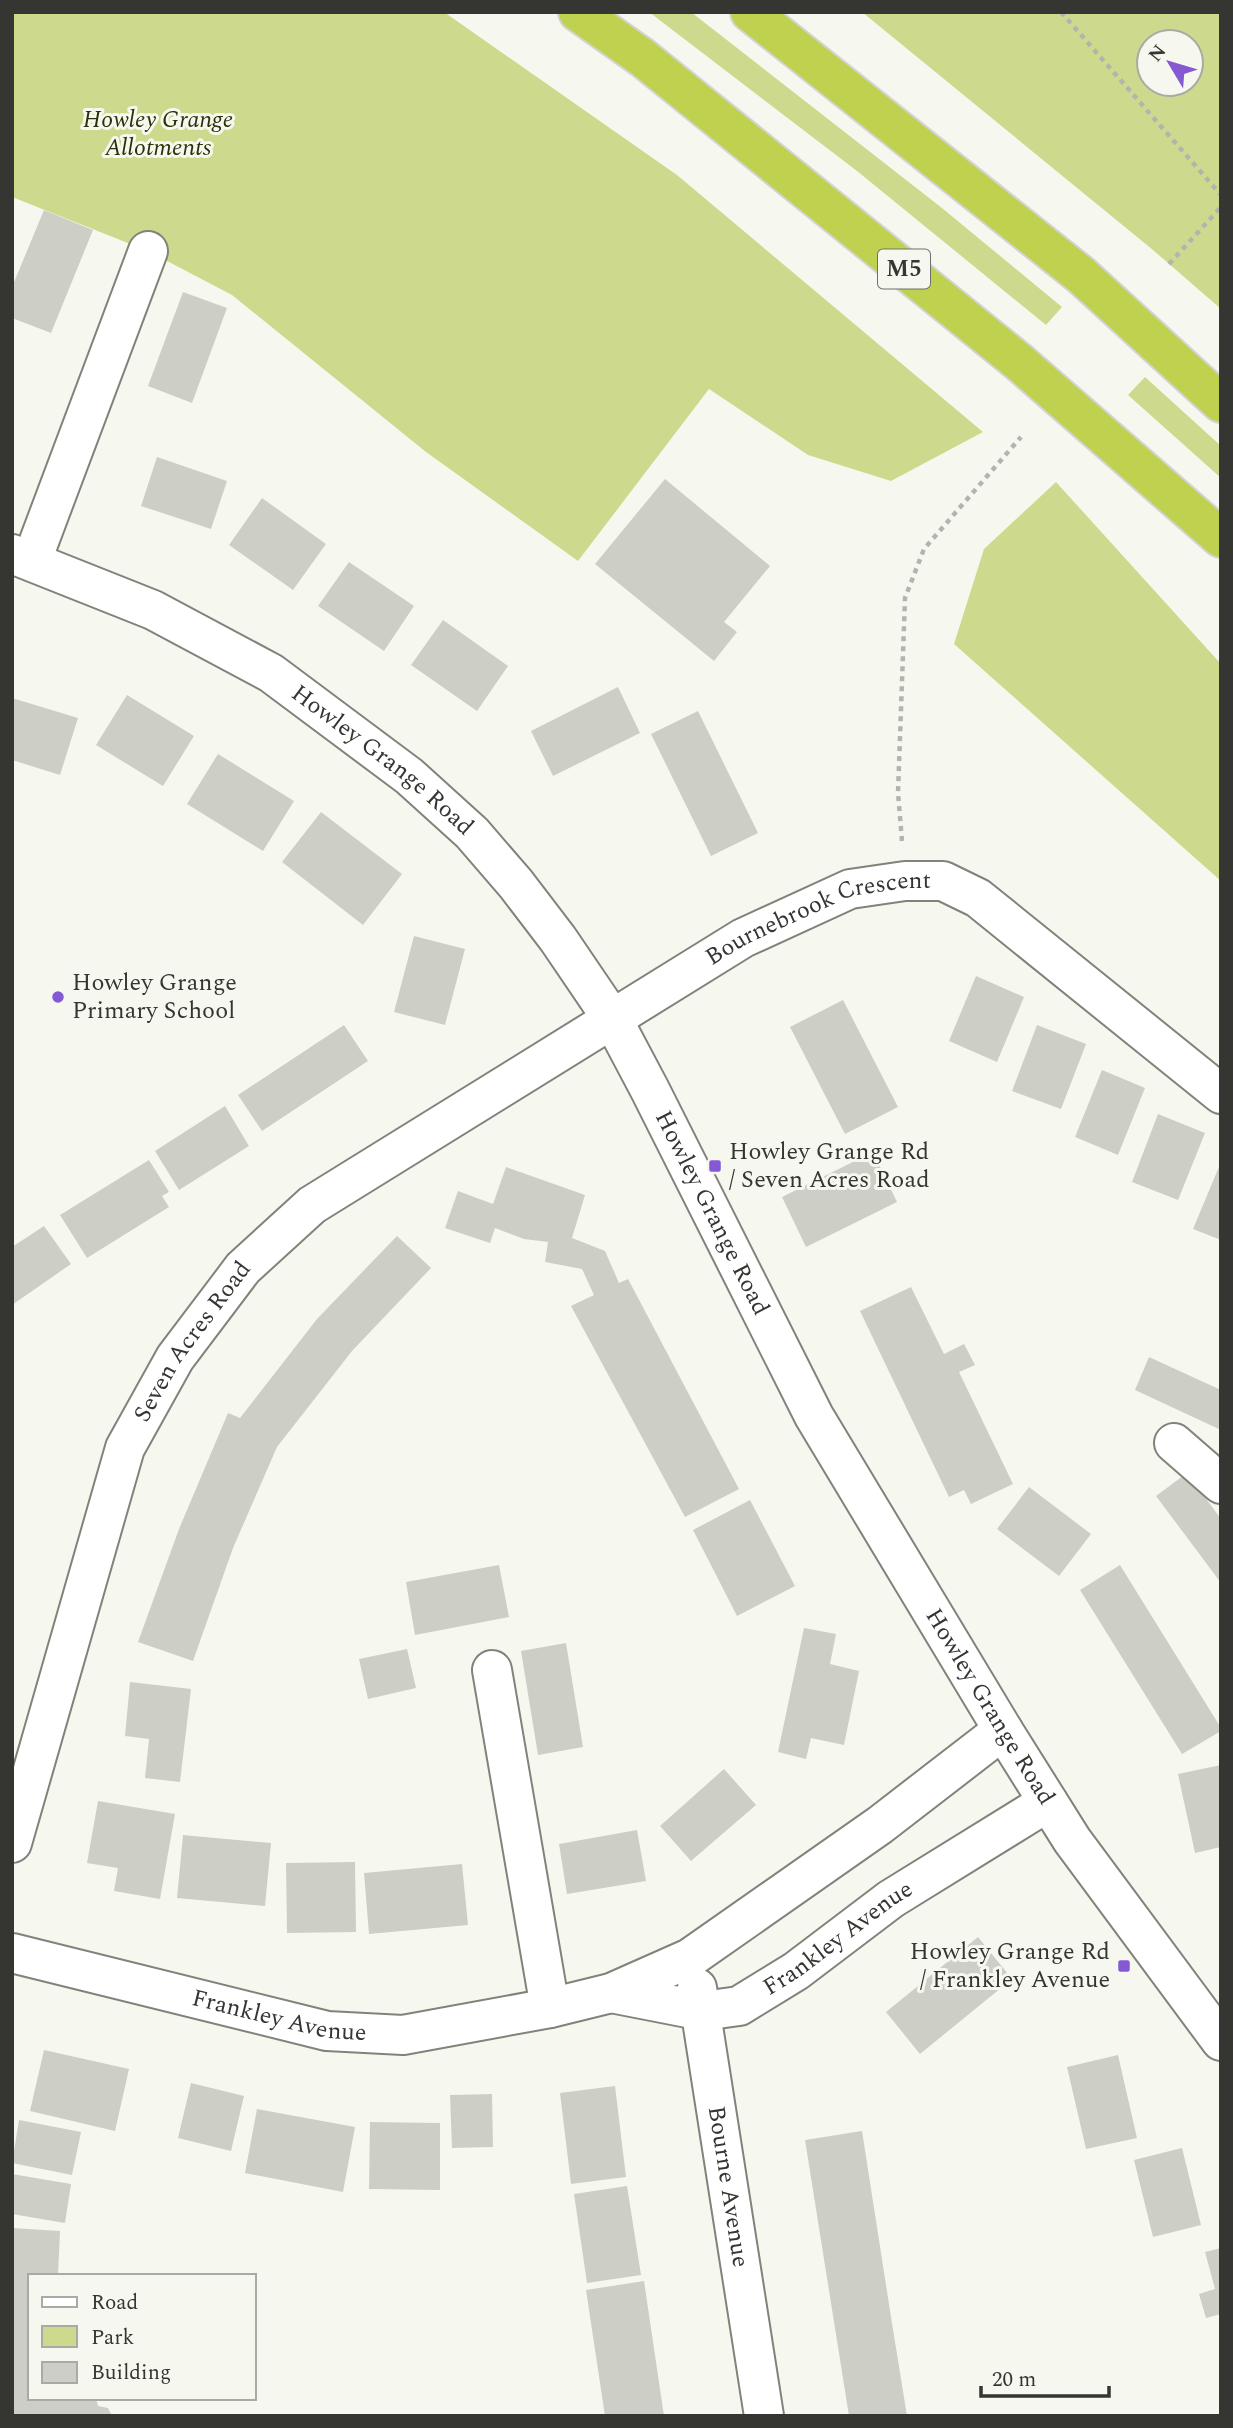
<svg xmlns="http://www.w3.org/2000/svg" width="1233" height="2428" font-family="Spectral,serif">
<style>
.green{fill:#cdda8d;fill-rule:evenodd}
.building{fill:#cdcfc6}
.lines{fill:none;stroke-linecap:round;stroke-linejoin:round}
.street-casing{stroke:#81837b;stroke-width:42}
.secondary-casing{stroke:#81837b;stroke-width:42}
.highway-casing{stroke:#d3d3d2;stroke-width:42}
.path{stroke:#b2b4ad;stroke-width:4.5;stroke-dasharray:5 5;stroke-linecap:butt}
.street{stroke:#fff;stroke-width:38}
.secondary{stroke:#fff;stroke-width:38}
.highway{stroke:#c0d150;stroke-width:38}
.poi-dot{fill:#8459d3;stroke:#f6f8ef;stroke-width:2.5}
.labels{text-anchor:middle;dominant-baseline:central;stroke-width:6;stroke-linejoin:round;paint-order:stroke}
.shield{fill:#f6f8ef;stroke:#6f706b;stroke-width:2}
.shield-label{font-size:23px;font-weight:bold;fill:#353532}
.park-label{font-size:24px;font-style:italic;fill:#2c3107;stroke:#f6f8ef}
.street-label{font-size:24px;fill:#353532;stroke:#f6f8ef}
.poi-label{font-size:24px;fill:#353532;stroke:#f6f8ef;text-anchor:start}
</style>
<rect width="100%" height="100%" fill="#f6f8ef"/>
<path class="green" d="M12,12H444L677,175L983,432L891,481L808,455L709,389L578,561L426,452L232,295L148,251L12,197Z
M649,12H691L942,208L1062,307L1046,325L857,171Z
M862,12H1221V309L1153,250ZM1149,42H1191V84H1149Z
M1145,377L1221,446V478L1128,395Z
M1056,482L1221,664V881L954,644L984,549Z"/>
<path class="building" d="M44,210L93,230L51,333L12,318V287Z
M183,292L227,308L192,403L148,386Z
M157,457L227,481L211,529L141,506Z
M665,479L770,566L724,622L737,632L714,661L595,564Z
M262,498L326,544L293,590L229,545Z
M349,562L414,606L384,651L318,606Z
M443,620L508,666L477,711L411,665Z
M618,687L640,733L553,776L531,731Z
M127,695L194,736L163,786L96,745Z
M12,698L78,718L60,775L12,760Z
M698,711L758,833L711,856L651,734Z
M218,754L294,801L263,851L187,804Z
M321,812L402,874L363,925L282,862Z
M414,936L465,949L445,1025L394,1012Z
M976,976L1024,997L997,1062L949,1041Z
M843,1000L898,1107L845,1134L790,1027Z
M344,1025L368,1061L262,1131L238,1095Z
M1037,1025L1086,1044L1061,1109L1012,1091Z
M1102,1070L1145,1088L1118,1155L1075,1137Z
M225,1106L249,1146L179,1190L155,1151Z
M1158,1114L1205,1133L1178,1200L1132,1182Z
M873,1152L897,1202L806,1247L782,1197Z
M149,1160L169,1192L162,1196L169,1207L87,1258L60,1215Z
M1221,1162V1240L1193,1229Z
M506,1167L585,1195L572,1238L605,1251L619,1283L628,1279L739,1489L685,1517L571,1306L594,1295L582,1269L545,1262L548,1242L524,1239L495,1228L490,1243L445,1228L458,1191L493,1204Z
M44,1226L71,1264L12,1305V1247Z
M397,1236L431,1268L352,1351L277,1447L233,1548L193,1661L138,1642L179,1529L228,1413L240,1418L317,1319Z
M911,1287L944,1354L964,1344L975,1365L959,1372L1013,1484L971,1504L964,1490L949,1497L860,1311Z
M1149,1357L1221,1390V1430L1135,1390Z
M1187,1473L1221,1519V1583L1156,1496Z
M1029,1487L1091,1534L1059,1576L997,1529Z
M750,1500L795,1586L737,1616L693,1530Z
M499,1565L509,1617L415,1635L406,1582Z
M1120,1565L1221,1728V1731L1182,1754L1080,1590Z
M804,1628L836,1634L830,1664L859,1671L844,1745L811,1738L806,1759L778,1752Z
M566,1643L583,1747L538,1755L521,1651Z
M407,1649L416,1688L368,1699L359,1659Z
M130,1682L191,1689L180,1782L145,1778L149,1739L125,1736Z
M1221,1765V1847L1195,1853L1178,1774Z
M724,1769L756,1805L691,1861L660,1826Z
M98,1801L175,1814L160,1899L114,1891L118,1868L87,1863Z
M637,1830L646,1881L567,1894L559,1844Z
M183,1835L271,1843L265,1906L177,1898Z
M355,1862L356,1932L287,1933L286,1863Z
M462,1864L468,1925L369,1934L364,1873Z
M978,1937L1012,1979L920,2054L886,2012Z
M44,2050L129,2069L115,2131L30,2111Z
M1118,2055L1137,2138L1086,2149L1067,2067Z
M191,2083L244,2096L231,2151L178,2138Z
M615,2086L626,2177L571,2184L560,2093Z
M492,2094L493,2147L452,2148L450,2095Z
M257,2109L355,2127L343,2192L245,2173Z
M19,2120L81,2132L72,2175L12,2163Z
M370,2122L440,2123V2190L369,2189Z
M862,2131L891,2317L907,2416H849L805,2140Z
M1182,2148L1201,2225L1153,2237L1134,2160Z
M12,2174L71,2184L65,2223L12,2214Z
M627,2186L641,2275L587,2283L574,2194Z
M12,2228L60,2231L58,2276H30V2398H96L98,2406L108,2408L112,2416H15L12,2409Z
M1221,2248V2314L1206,2318L1199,2294L1215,2289L1205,2252Z
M644,2281L664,2416H605L586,2290Z"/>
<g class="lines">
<g class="street-casing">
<g id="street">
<path d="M32,560L148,251"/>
<path d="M1174,1443L1221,1484"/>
<path d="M492,1670L550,2008"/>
<path id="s1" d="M12,1843L125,1448L175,1358L243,1268L312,1205L743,938L850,889L905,881H943L978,898L1221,1094"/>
<path id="s2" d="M12,1953L327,2031L403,2035L550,2008L611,1993L690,1958L880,1825L1003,1730"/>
<path id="s3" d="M697,1988L764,2416"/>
<path id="s4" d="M611,1993L703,2011L739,2006L796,1971L891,1899L1048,1802"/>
</g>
</g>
<g class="secondary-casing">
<g id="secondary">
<path id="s5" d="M12,554L153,610L271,673L409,776L472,833L516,884L558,939L613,1020L650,1090L814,1416L1003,1730L1072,1840L1221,2041"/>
</g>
</g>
<g class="highway-casing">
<path id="highway" d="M578,12L643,58L1019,362L1221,538
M750,12L1081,275L1221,403"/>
</g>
<path class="path" d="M1061,12L1221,195
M1169,264L1221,207
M902,841L898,793L905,598L924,549L1021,437"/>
<use href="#street" class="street"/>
<use href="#secondary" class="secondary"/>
<use href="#highway" class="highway"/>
</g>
<g class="poi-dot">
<circle cx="58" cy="997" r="7"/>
<rect x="708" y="1159" width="14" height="14" rx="3.5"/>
<rect x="1117" y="1959" width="14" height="14" rx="3.5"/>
</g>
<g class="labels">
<rect class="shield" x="878" y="249.5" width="52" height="39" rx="5"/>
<g class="shield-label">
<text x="904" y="269">M5</text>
</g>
<g class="park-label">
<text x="158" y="120">Howley Grange<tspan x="158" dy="28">Allotments</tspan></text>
</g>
<g class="street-label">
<text stroke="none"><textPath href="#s5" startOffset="427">Howley Grange Road</textPath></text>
<text stroke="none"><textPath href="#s1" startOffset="1306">Bournebrook Crescent</textPath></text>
<text stroke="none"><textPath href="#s5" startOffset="994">Howley Grange Road</textPath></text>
<text stroke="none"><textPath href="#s1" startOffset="537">Seven Acres Road</textPath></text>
<text stroke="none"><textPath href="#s5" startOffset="1561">Howley Grange Road</textPath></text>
<text stroke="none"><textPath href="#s4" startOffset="250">Frankley Avenue</textPath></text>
<text stroke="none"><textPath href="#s2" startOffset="275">Frankley Avenue</textPath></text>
<text stroke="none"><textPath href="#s3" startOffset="201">Bourne Avenue</textPath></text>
</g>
<g class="poi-label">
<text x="72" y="983">Howley Grange<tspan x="72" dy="28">Primary School</tspan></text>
<text x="729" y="1152">Howley Grange Rd<tspan x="729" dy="28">/ Seven Acres Road</tspan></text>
<text x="1110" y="1952" text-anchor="end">Howley Grange Rd<tspan x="1110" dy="28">/ Frankley Avenue</tspan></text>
</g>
</g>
<rect width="1233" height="2428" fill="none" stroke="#353532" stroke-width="28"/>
<rect x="28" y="2274" width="228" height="126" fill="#f6f8ef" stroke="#a9aaa3" stroke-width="2"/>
<rect x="42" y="2297" width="35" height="10" fill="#ffffff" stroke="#a9aaa3" stroke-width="2"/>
<text x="91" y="2309" font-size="21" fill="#353532">Road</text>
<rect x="42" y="2326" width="35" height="21" fill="#cdda8d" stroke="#a9aaa3" stroke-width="2"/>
<text x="91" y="2344" font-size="21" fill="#353532">Park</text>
<rect x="42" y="2362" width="35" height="21" fill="#cdcfc6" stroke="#a9aaa3" stroke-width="2"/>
<text x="91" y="2379" font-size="21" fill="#353532">Building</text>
<g transform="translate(1170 63) rotate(308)"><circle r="33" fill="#f6f8ef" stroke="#a9aaa3" stroke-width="2"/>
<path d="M0-5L12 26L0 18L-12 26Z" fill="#8459d3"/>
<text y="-10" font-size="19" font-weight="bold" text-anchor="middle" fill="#353532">N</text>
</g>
<path d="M981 2386v10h128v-10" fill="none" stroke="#353532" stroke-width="3.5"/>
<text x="992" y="2386" font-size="21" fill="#353532" stroke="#f6f8ef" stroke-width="5" paint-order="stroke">20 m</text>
</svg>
